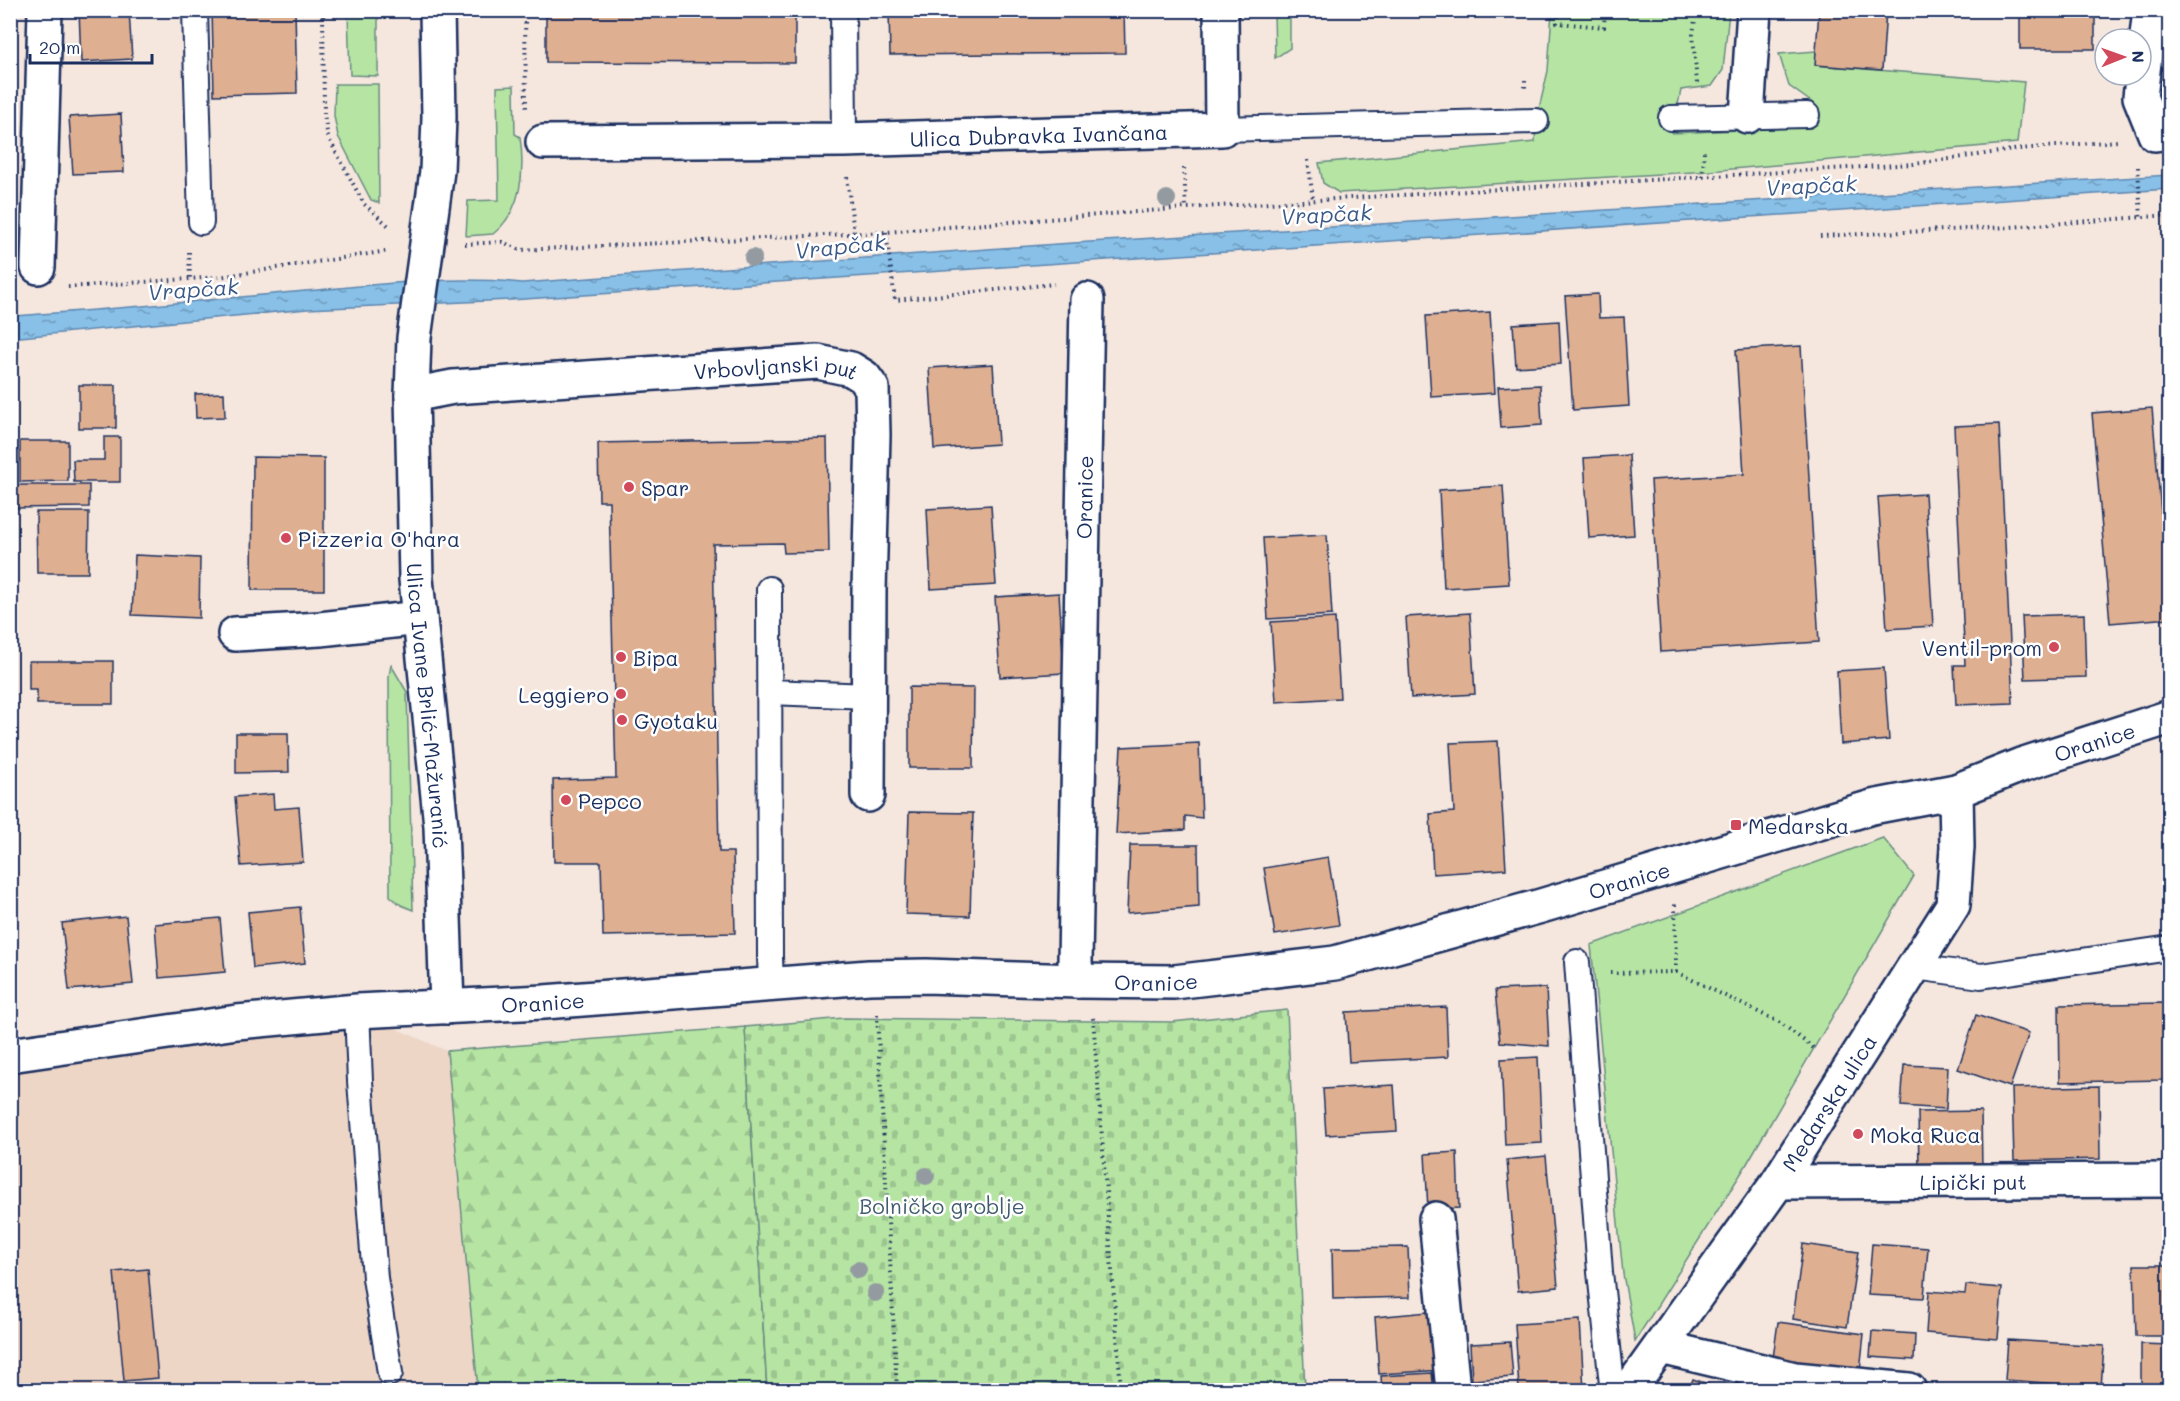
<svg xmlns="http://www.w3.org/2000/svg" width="2180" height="1401" font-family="Mali,sans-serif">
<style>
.built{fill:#eed6c7}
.green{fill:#b6e5a3;stroke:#688a80;stroke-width:1.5}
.forest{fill:url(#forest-firs);stroke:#688a80;stroke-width:1.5}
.cemetery{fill:url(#cemetery-stones);stroke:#688a80;stroke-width:1.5}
.water{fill:url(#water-ripples);stroke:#5c86b0;stroke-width:1.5}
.building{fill:#dfaf91;stroke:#1b2f5e;stroke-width:1.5}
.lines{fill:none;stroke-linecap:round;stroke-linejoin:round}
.lane-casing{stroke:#1b2f5e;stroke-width:28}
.street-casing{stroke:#1b2f5e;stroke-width:38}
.secondary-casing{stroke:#1b2f5e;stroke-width:38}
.path{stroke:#1b2f5e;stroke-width:4;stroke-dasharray:1.5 4.5;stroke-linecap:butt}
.lane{stroke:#fff;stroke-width:24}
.street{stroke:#fff;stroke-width:33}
.secondary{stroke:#fff;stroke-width:33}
.tree{fill:#939ba1}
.poi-dot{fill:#d1495b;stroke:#fff;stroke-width:2}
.labels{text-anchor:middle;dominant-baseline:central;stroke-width:5;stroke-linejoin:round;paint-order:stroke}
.street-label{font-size:21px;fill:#1b2f5e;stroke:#fff}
.poi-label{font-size:21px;fill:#1b2f5e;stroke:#fff;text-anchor:start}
.park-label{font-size:21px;fill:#425c6f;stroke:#fff}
.water-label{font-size:22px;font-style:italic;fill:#3c5a87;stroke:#fff}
</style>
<defs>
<pattern id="forest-firs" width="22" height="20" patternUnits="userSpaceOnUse" patternTransform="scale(1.5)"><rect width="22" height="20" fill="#b6e5a3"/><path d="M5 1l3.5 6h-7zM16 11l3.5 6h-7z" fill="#9cc58f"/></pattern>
<pattern id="cemetery-stones" width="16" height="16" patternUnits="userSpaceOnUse" patternTransform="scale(1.5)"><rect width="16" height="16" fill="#b6e5a3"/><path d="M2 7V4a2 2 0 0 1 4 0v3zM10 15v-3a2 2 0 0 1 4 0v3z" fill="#9cc58f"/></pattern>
<pattern id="water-ripples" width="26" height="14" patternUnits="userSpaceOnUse" patternTransform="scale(1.5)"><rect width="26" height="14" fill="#88c0e7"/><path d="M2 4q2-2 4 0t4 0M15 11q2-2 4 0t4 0" fill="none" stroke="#6e9cbe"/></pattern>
</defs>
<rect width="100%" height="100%" fill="#f5e7de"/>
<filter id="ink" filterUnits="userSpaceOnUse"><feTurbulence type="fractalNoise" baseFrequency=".0167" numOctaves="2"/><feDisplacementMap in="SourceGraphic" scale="12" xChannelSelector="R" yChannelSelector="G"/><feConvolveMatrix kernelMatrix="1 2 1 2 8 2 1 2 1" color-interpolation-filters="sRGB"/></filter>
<g filter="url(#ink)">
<path class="built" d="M357,1011L447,1051L478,1390H11V1055Z"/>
<path class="green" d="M348,11H378V76L350,75Z
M1274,11H1290V48L1275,58Z
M1552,11H1729L1723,70L1712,86L1681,90L1672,133L1812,127L1814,104L1789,86L1779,54L1816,51V65L2024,82L2017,143L1710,171L1339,193L1323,183L1319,163L1535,142L1536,121L1548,71Z
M335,84H378L379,203L371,200L338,136L334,116Z
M514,86L515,134L520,137C525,171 522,211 493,234L466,236L468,201L499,200L497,87Z
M391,665L407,692L413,910L401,905L390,896L389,676Z
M1883,838L1914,876L1745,1167L1635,1341L1623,1274L1591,945Z"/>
<path class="forest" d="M745,1027L767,1390H478L447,1051Z"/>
<path class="cemetery" d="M1287,1010L1305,1390H767L745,1027L844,1018L1172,1022Z"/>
<path class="water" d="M2169,175V189L510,300L307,309L11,338V316C109,310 207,300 305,291C376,285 450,275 522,283L1057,244Z"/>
<path class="building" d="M79,10H129L132,59L81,62Z
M212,10H295L297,93L214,95Z
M546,10H795V63L546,62Z
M889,10H1124L1125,53L890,55Z
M1819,10H1886L1882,70L1815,65Z
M2020,10H2095V49H2020Z
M121,114L124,172L73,174L69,117Z
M1598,294L1599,318L1624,317L1629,406L1573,410L1565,296Z
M1490,312L1495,393L1431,397L1426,316Z
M1559,321L1561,364L1516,367L1513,324Z
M1801,346L1819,642L1661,652L1651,480L1744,474L1736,350Z
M993,364L998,444L934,449L929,368Z
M79,385H116V428H79Z
M1540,385L1542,425L1501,428L1498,387Z
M224,393L225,417L196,418L195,394Z
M2152,408L2170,618L2110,623L2092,413Z
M1999,424L2013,703L1956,705L1954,665H1965L1954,426Z
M104,437H120V482H74L73,460H104Z
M827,438L829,552L784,553L783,543L713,544L719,852H733L735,933L603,936L601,862H554L553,780L616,778L609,501H599L598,443Z
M20,441H68V481L20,482Z
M1629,455L1634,535L1589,538L1584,458Z
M253,457L324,458V590H252Z
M10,485H89V507L10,508Z
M1503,486L1509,584L1444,588L1439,490Z
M1925,494L1933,626L1887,629L1878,497Z
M991,505L996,585L931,589L927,509Z
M36,512H89L88,573H37Z
M1327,535L1332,615L1268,619L1263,538Z
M135,555L200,558L199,618L132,615Z
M1059,593L1064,673L1000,677L995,597Z
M1470,613L1475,694L1411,698L1406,617Z
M2084,614L2086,677L2025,679L2022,616Z
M1335,618L1340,698L1276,702L1271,622Z
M29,661H113V704H37V690H29Z
M1884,668L1889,740L1841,744L1837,671Z
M909,687L974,688L973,768H909Z
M236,733H288L289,772L236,773Z
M1498,741L1506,869L1433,874L1430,814L1454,812L1450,743Z
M1199,743L1202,818L1185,816V830L1116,834L1121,747Z
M273,794L274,809L299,807L303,862L241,866L235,797Z
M909,812L973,813L970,916L906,914Z
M1130,845H1198L1199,907L1127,913Z
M1328,857L1339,925L1275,935L1264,868Z
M300,907L305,963L253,968L248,912Z
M126,916L133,984L69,990L62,923Z
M220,918L225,972L159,978L155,924Z
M1546,988L1549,1046L1500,1042L1495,990Z
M2163,1003L2164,1080L2060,1082L2059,1005Z
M1446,1007L1448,1057L1349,1062L1346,1012Z
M1976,1015L2029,1033L2010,1087L1958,1069Z
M1538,1057L1542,1143L1505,1145L1501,1059Z
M1904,1065L1948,1067L1946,1109L1901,1106Z
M1394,1085L1397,1131L1326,1135L1323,1089Z
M2099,1086L2100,1159L2014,1161L2012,1088Z
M1981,1111L1982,1167L1919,1168L1918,1112Z
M1457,1152L1459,1208L1428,1210L1425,1154Z
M1546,1156L1558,1287L1518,1291L1507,1160Z
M1803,1244L1858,1252L1847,1327L1793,1319Z
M1872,1244L1928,1248L1924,1298L1868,1295Z
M1408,1247L1410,1297L1333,1299L1332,1248Z
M2134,1265H2170V1336H2136Z
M148,1269L158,1378L124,1381L114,1272Z
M1966,1285L2002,1288L1998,1339L1926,1333L1929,1291L1965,1294Z
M1439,1311L1443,1370L1379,1374L1375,1317Z
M1580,1320L1584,1390H1519L1515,1324Z
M1778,1322L1864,1334L1860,1371L1773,1358Z
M1872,1331L1915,1334L1914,1360L1870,1357Z
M2008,1340L2104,1346L2101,1387L2005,1380Z
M1510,1342L1513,1377L1472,1380L1470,1344Z
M2141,1344L2170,1345V1390H2141Z
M1432,1373L1434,1390H1382L1381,1376Z
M1693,1379L1725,1390H1689Z"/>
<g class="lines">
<g class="lane-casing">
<path id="lane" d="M195,10L201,222
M843,10L844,140
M1671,118L1807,115
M1222,129L1536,121
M769,589L770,957L771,984
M770,692L869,696
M1577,962L1600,1272L1612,1384L1620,1390
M1915,967L1981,976L2170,948
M357,1011L360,1081L375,1278L390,1373"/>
</g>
<g class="street-casing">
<g id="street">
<path d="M2150,10L2140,97L2155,134L2170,132"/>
<path d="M1747,116L1754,10"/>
<path id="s1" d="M543,142L844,140L1222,129L1221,10"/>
<path d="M38,267L45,10"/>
<path id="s2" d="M412,395L453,387L818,362L851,369L864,377L872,388L873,435L869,591L868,795"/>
<path d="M235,634L320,629L420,618"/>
<path id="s3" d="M1077,981L1075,962L1087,300"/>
<path id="s4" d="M1778,1182L2170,1180"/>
<path d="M1436,1219L1453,1390"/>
<path d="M1661,1347L1795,1379L1909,1390"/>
</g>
</g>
<g class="secondary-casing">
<g id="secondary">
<path id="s5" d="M437,10L439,117L437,171L414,338L412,395L416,579L441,826L447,1007"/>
<path id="s6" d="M10,1055L237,1022L357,1011L544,1002L869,977L926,976L1077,981L1174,982L1335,963L1541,906L1872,807L1956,791L2021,765L2170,717"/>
<path id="s7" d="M1629,1390L1778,1182L1953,905L1957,847L1956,791"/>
</g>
</g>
<path class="path" d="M323,10L324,115L328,137L364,204L391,228
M525,10L526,109
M1558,10L1557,23L1604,27L1605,10
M1696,10L1693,35L1697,84
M1525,80V89
M1308,160L1313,200
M2138,167L2141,218
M1184,168L1186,208
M847,177L854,233
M1703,177L1704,151
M886,232L895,300L1054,284
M1820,236L2010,227L2170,215
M465,244L502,242L521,250L886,232L1186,208L1914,164L2020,149L2117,141
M189,252L190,279
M68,287L219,277L388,251
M1676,972L1781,1023L1816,1050
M1610,973L1676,972L1675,904
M877,1014L897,1390
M1093,1018L1121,1390"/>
<use href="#lane" class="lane"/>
<use href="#street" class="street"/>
<use href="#secondary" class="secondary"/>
</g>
<g class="tree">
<circle cx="1167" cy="199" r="9"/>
<circle cx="753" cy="258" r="9"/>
<circle cx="926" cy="1176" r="9"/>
<circle cx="858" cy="1270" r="9"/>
<circle cx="875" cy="1293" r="9"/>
</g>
</g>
<g class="poi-dot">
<circle cx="629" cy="487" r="6"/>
<circle cx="286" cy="538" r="6"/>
<circle cx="2054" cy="647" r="6"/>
<circle cx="621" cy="657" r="6"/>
<circle cx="621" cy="694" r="6"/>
<circle cx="622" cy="720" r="6"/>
<circle cx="566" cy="800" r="6"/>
<rect x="1730" y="819" width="12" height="12" rx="3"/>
<circle cx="1858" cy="1134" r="6"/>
</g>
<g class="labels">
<g class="street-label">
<text stroke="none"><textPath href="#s1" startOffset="496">Ulica Dubravka Ivančana</textPath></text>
<text stroke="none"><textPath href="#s2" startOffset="366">Vrbovljanski put</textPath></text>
<text stroke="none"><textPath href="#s3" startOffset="484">Oranice</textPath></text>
<text stroke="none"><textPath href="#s5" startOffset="698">Ulica Ivane Brlić-Mažuranić</textPath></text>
<text stroke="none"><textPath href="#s6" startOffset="2122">Oranice</textPath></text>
<text stroke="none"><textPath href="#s6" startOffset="1636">Oranice</textPath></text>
<text stroke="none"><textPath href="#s6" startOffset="1150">Oranice</textPath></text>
<text stroke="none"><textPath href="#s6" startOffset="536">Oranice</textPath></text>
<text stroke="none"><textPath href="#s7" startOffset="350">Medarska ulica</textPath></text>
<text stroke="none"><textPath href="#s4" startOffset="195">Lipički put</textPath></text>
</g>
<g class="poi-label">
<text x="641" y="487">Spar</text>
<text x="298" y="538">Pizzeria O'hara</text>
<text x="2042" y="647" text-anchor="end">Ventil-prom</text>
<text x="633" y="657">Bipa</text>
<text x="609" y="694" text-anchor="end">Leggiero</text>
<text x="634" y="720">Gyotaku</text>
<text x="578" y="800">Pepco</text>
<text x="1748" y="825">Medarska</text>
<text x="1870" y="1134">Moka Ruca</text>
</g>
<g class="park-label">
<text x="942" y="1205">Bolničko groblje</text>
</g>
<g class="water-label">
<text transform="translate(1811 185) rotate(-3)">Vrapčak</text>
<text transform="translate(1326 214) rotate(-3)">Vrapčak</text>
<text transform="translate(840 246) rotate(-6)">Vrapčak</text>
<text transform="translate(193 289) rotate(-4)">Vrapčak</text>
</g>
</g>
<rect width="2180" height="1401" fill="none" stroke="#fff" stroke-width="36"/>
<rect x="18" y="18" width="2144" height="1365" fill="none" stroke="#1b2f5e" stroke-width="2" filter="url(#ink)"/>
<g transform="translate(2123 57) rotate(89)"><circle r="28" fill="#ffffff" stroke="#a4acbf" stroke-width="1.5"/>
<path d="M0-4.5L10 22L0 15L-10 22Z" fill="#d1495b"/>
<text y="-9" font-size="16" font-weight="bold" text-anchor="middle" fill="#1b2f5e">N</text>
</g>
<path d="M30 54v9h122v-9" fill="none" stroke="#1b2f5e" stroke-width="3"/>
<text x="39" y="54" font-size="18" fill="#1b2f5e" stroke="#ffffff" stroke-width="4.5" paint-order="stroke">20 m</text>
</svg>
